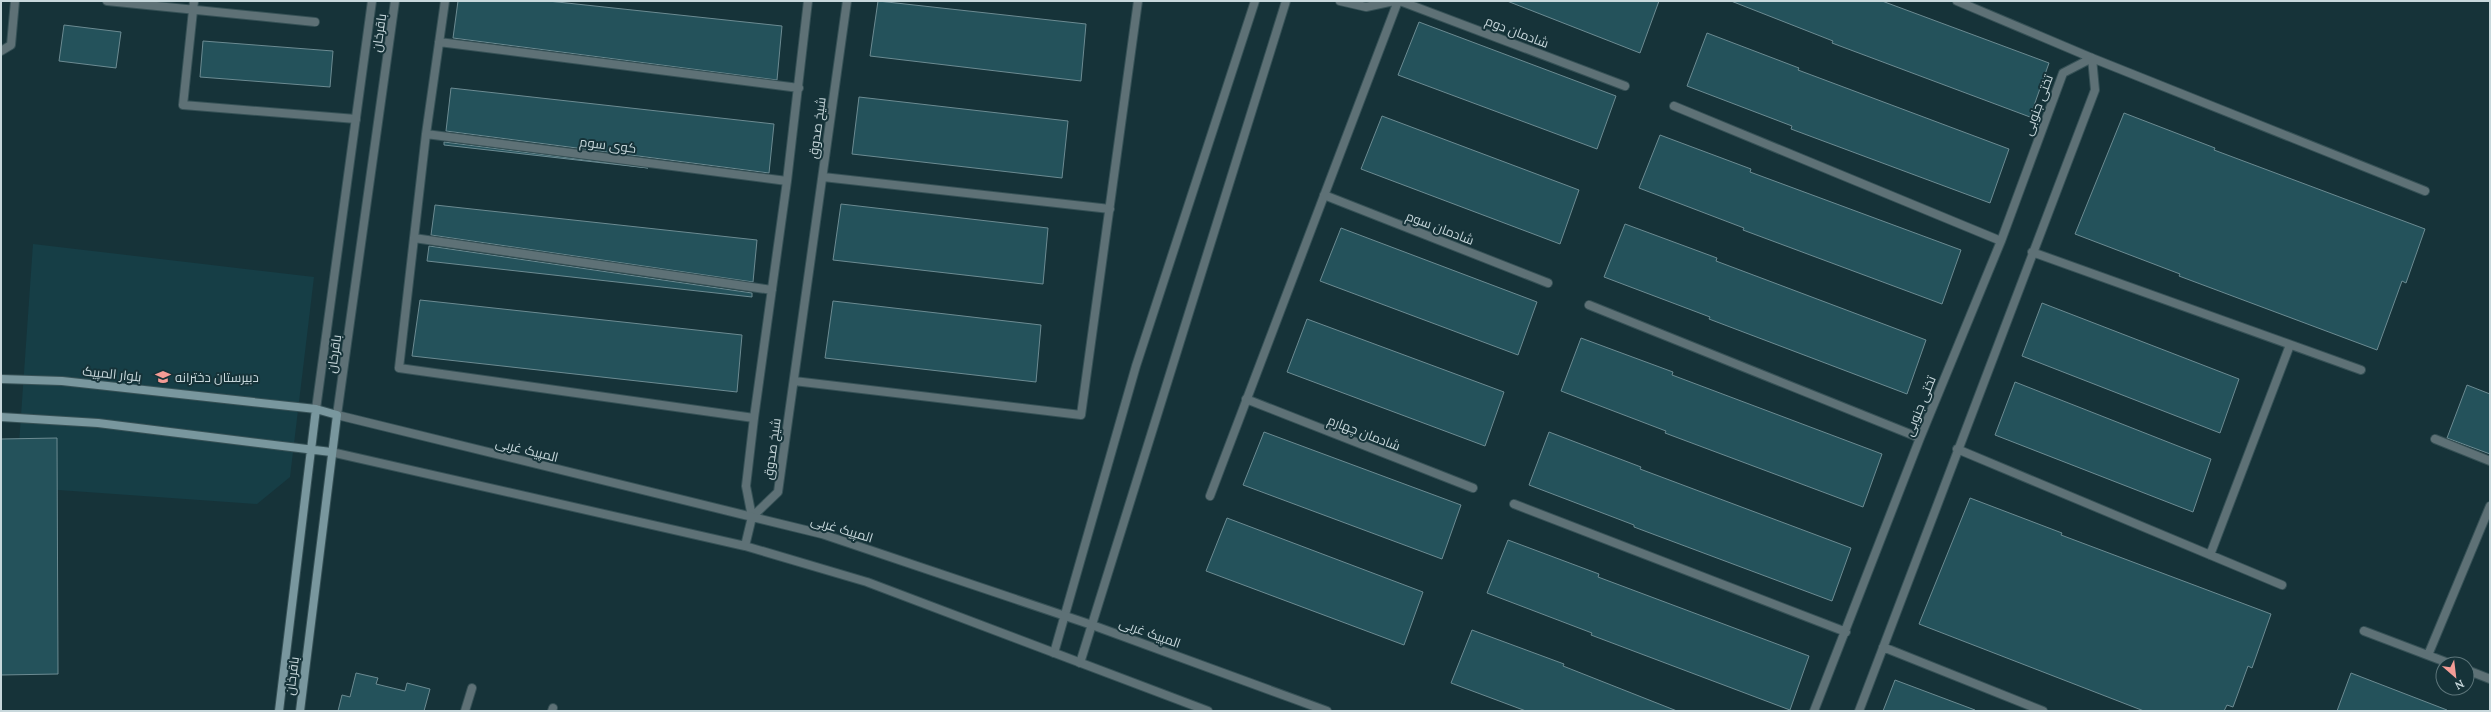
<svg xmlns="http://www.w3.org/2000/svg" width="2491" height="712" font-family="Lora,Cairo,serif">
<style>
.built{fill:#163e46}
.building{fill:#24525b;stroke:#6c8b92}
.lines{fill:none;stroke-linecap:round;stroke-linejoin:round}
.minor-casing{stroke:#365156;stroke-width:10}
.tertiary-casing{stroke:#365156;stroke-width:10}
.secondary-casing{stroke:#365156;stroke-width:10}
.minor{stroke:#5e7176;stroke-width:8}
.tertiary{stroke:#5e7176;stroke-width:8}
.secondary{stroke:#79979e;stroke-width:8}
.labels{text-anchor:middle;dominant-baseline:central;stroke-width:4;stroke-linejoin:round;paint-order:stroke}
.street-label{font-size:13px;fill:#c8d8dc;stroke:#163339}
.poi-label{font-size:13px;fill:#c8d8dc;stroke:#163339;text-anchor:start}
</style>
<rect width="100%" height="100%" fill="#163339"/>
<path class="built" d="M33,244L314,277L290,477L257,504L16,487Z"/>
<path class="building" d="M458,1H548L782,26L777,80L453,38Z
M878,1L1086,24L1081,81L870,56Z
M1507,1H1659L1640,53Z
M1731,1H1882L2049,63L2030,117L1832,43L1833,41Z
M1419,22L1616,96L1597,149L1398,75Z
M64,25L121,32L116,68L59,61Z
M1707,33L1799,68L1798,70L2009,149L1990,203L1791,129L1792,126L1687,86Z
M203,41L333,51L330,87L200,77Z
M451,88L774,124L769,173L446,131Z
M859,97L1068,121L1062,178L852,154Z
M2124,113L2215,148L2214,150L2425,229L2406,283L2402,281L2377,350L2179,276L2180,274L2075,234Z
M1382,116L1579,190L1560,244L1361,169Z
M1660,135L1751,169L1750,172L1961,250L1942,304L1743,230L1744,228L1639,188Z
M444,142L648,168L444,145Z
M841,204L1048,228L1043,284L833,260Z
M435,205L757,240L753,282L431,235Z
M1625,224L1717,258L1716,261L1926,340L1907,394L1709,319L1710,317L1604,277Z
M1341,228L1537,302L1518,355L1320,281Z
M429,246L752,293V297L427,261Z
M420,300L742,335L737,392L412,356Z
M833,301L1041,325L1036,382L825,358Z
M2042,303L2239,379L2220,433L2022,356Z
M1307,319L1504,392L1485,446L1287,372Z
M1581,338L1673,372L1672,375L1882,454L1863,507L1665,433L1666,431L1561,391Z
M2015,382L2211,459L2193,512L1995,435Z
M2467,385L2490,394V454L2447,438Z
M1264,432L1461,505L1442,559L1243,485Z
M1549,432L1641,467L1640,469L1851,548L1832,601L1634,527V525L1529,485Z
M57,438L58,674L1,675V439Z
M1970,498L2062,533L2061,535L2271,614L2252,668L2248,666L2233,707L2227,705L2224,711H2144L1919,624Z
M1227,518L1423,592L1404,645L1206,571Z
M1508,540L1599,574L1598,577L1809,656L1790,710L1591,635L1592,633L1487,593Z
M1472,630L1564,664L1563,666L1677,711H1526L1451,683Z
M356,673L378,678L376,684L405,691L407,683L430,689L424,711H338L342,695L350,697Z
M2351,673L2447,710V711H2337Z
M1895,680L1975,710V711H1883Z"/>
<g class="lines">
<g class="minor-casing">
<path id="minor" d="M107,1L315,22
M194,1L183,105L356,119
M445,1L426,134L399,368L754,418
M1340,1L1366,7L1394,1
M1400,1L1625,86
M1957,1L2092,58L2425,191
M439,42L799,88
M1,51L11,45L15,1
M1674,106L2001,241
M426,134L787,181
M823,177L1110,209
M1324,195L1548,283
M414,238L772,290
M2032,252L2361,370
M1589,305L1920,438
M794,381L1081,415L1138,1
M1246,399L1473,488
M2435,439L2490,461
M1957,449L2282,585
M1210,496L1398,1
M1514,504L1846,632
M752,517L778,492L847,1
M752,517L746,486L754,418L787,181L808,1
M2210,555L2290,345
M2364,631L2451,664
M1883,647L2043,711
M1054,653L1136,366L1255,1
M2428,655L2490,506
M1080,663L1286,1
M2467,670L2490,679
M465,711L472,688
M552,711L553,708
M1814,711L1920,438L2001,241L2063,73L2092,58L2095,90L1859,711"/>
</g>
<g class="tertiary-casing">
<path id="tertiary" d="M395,1L337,415L822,534L1092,625L1327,711
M316,409L372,1
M331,452L745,546L867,582L1208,711
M745,546L752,517"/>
</g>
<g class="secondary-casing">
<path id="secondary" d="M1,379L62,381L316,409L337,415L300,711
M1,417L98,423L331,452
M279,711L316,409"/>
</g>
<use href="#minor" class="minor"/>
<use href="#tertiary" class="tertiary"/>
<use href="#secondary" class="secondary"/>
</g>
<defs>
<g id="school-bare" transform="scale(1.2)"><path d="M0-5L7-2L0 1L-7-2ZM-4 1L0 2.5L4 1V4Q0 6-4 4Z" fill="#f59c96" stroke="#163339" stroke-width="2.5" paint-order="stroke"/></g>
</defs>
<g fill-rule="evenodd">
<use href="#school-bare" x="163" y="377"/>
</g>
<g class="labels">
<g class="street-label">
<text transform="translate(1517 32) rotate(21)">شادمان دوم</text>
<text transform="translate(379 33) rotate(-82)">باقرخان</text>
<text transform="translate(2038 105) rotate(-70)">تختی جنوبی</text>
<text transform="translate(817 128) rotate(-82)">شیخ صدوق</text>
<text transform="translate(608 145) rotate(7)">کوی سوم</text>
<text transform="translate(1440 228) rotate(21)">شادمان سوم</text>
<text transform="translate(334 354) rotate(-82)">باقرخان</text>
<text transform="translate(112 374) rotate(6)">بلوار المپیک</text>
<text transform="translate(1920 406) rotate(-68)">تختی جنوبی</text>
<text transform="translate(1364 433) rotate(21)">شادمان چهارم</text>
<text transform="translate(772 449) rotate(-82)">شیخ صدوق</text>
<text transform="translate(527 450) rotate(14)">المپیک غربی</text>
<text transform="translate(842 529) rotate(17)">المپیک غربی</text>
<text transform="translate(1150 633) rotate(20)">المپیک غربی</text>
<text transform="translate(292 676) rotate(-83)">باقرخان</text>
</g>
<g class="poi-label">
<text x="175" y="377">دبیرستان دخترانه</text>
</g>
</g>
<rect width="2491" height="712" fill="none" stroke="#c8d8dc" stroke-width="4"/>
<g transform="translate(2455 676) rotate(152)"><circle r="19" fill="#163339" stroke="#5d757a"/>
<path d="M0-3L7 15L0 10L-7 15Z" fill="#f59c96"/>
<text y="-6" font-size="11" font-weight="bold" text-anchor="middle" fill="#c8d8dc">N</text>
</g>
</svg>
